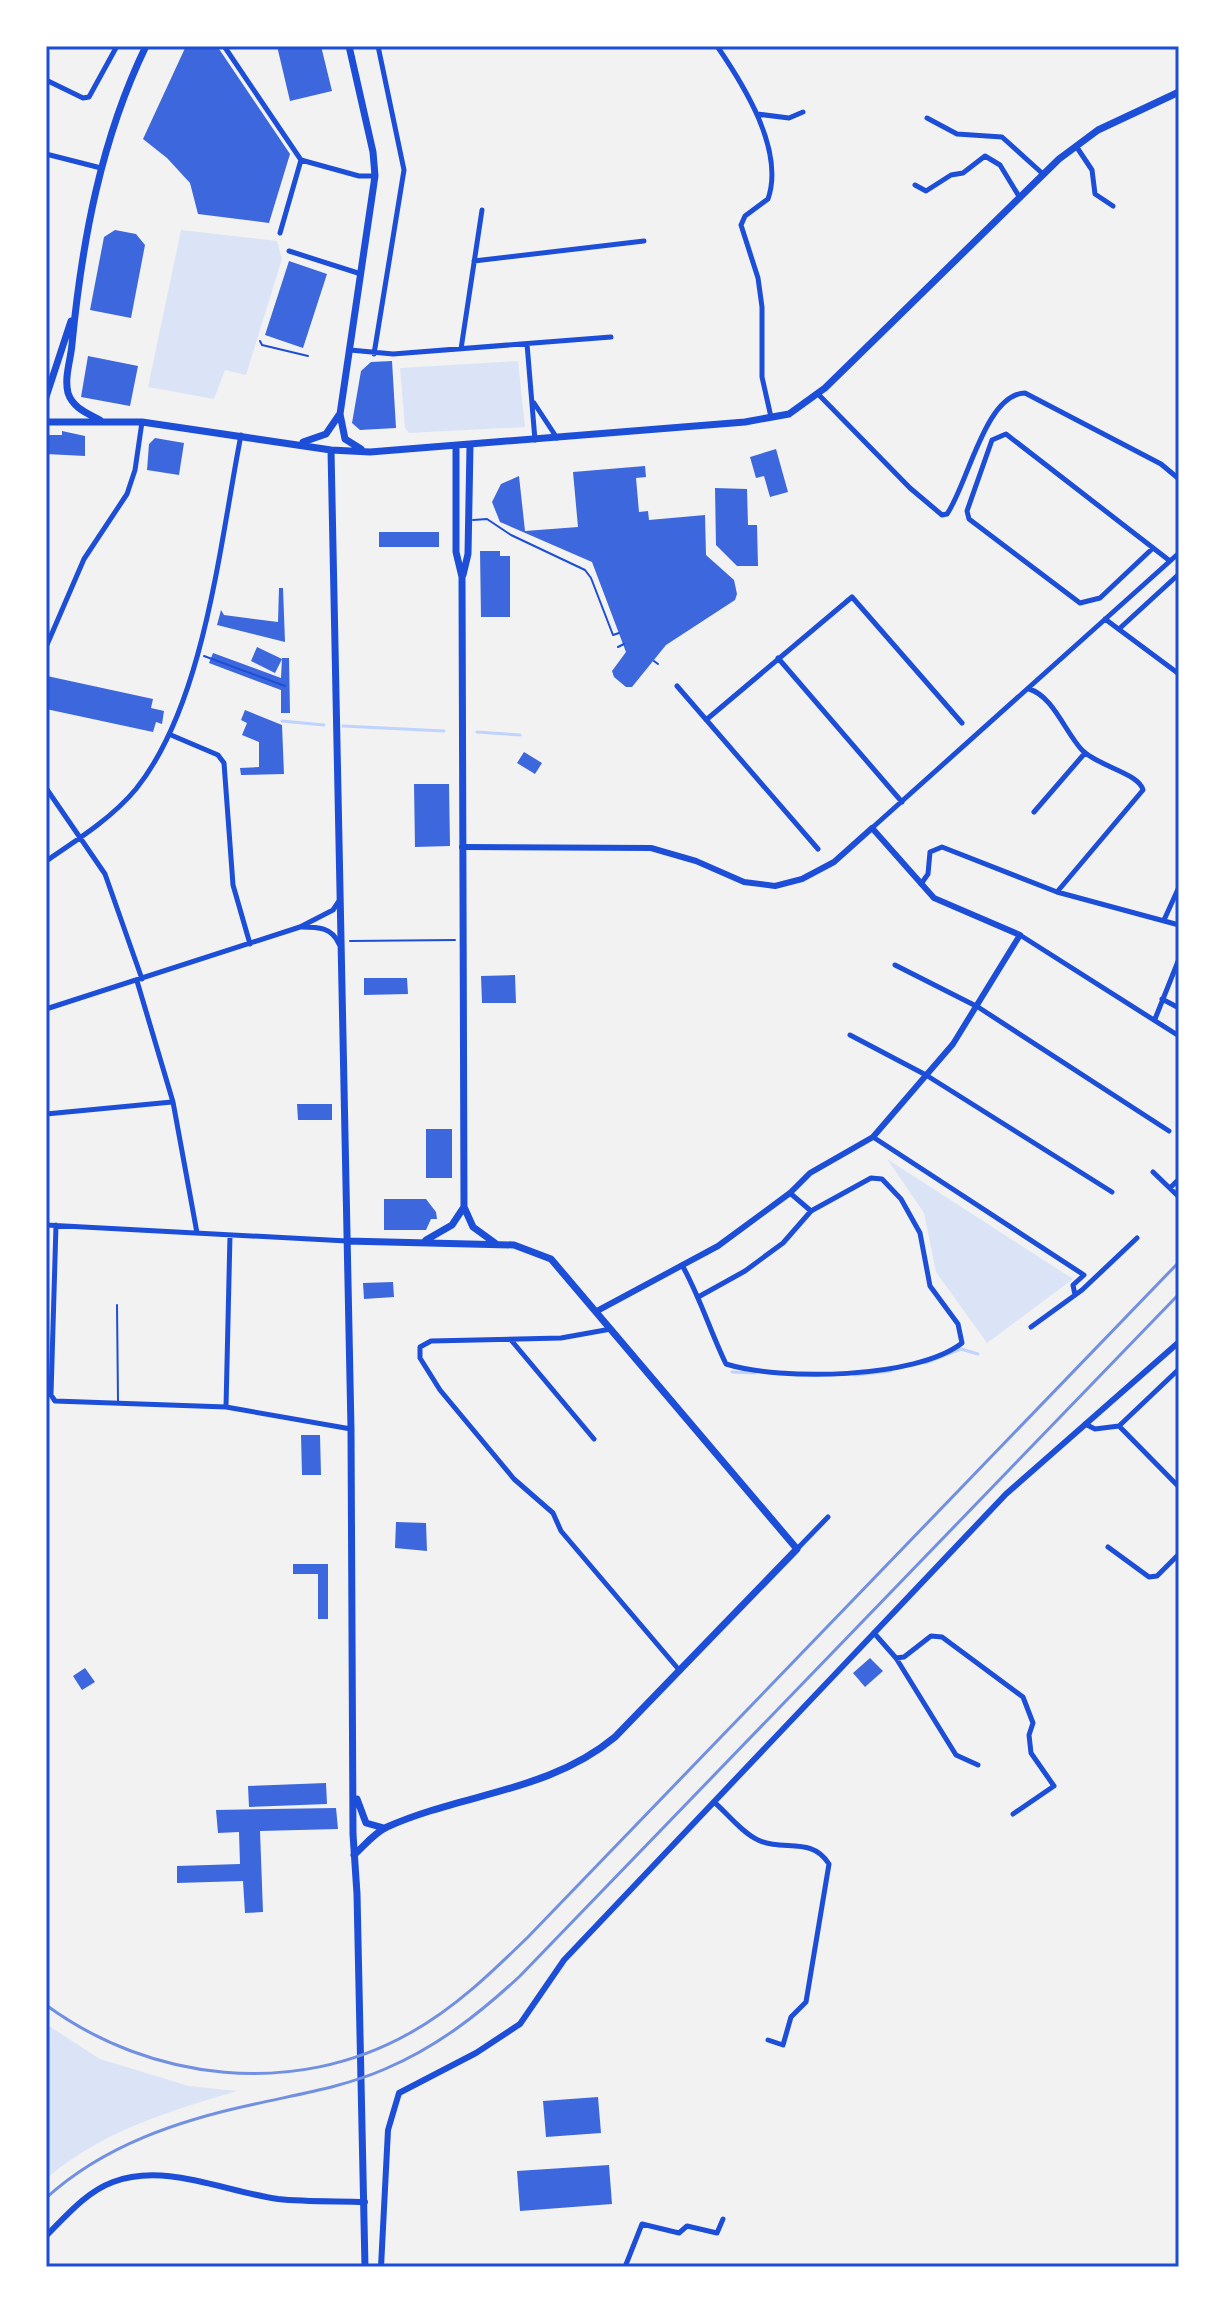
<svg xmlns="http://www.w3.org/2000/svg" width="1225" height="2313" font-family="Raleway,sans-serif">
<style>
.green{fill:#dbe4f7}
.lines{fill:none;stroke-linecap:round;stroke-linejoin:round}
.stream{stroke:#bfd3fe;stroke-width:3}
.building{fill:#3d67dc}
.path{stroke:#1d4ed8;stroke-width:2}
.service{stroke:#1d4ed8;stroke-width:2}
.minor{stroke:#1d4ed8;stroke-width:5}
.tertiary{stroke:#1d4ed8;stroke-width:6}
.primary{stroke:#1d4ed8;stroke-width:7}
.rail{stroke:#7290e2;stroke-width:3}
.neatline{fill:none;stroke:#1d4ed8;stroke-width:3}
</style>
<rect width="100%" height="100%" fill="#f2f2f2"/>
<path class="green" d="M181,230L277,241L282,259L246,375L225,370L214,399L148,387Z
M518,361L525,427L409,433L405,428L400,368Z
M887,1159L1073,1279L987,1343L936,1272L924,1213Z
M46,2024L100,2059L189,2086L237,2091C167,2112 102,2131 46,2179Z"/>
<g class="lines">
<path class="stream" d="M282,721L324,725
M343,726L444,731
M477,732L520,735
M925,1363L961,1349L978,1354
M732,1372L755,1373
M855,1375L891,1371"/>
</g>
<path class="building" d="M186,46H217L290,154L269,223L198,214L190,183L167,158L143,139Z
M277,46H321L332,91L290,101Z
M115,230L136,234L145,245L131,318L90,310L104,237Z
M289,261L327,274L303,348L265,335Z
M88,356L138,366L130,406L81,397Z
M392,361L396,428L360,430L352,423L361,371L371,362Z
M62,431L85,436V456L46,454V435H62Z
M155,438L184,443L179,475L147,470L149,444Z
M776,449L788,492L770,497L764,476L756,478L750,457Z
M645,466L646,477L636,478L639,512L648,511L649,520L705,515L706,555L734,580L737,594L735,600L666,645L632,687H626L614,677L612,671L626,652L592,562L500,522L492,502L501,484L519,476L525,531L578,527L573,472Z
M715,488L747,489L748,525H757L758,566H737L716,545Z
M379,532H439V547H379Z
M480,551H500V556H510V617H481Z
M279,588H283L285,642L217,625L221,610L224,615L278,622Z
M257,647L282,659L275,673L251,661Z
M213,653L281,678L282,658H289L290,713H281V690L209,663Z
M47,676L153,699L151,708L164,711L162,724L156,722L153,732L46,709Z
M245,710L282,725L284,774L241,775L240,768L259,767V742L242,735L247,723L241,720Z
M524,752L542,763L535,774L517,763Z
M414,784H449L450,846L415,847Z
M515,975L516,1003H482L481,976Z
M364,978H407L408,994L364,995Z
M297,1104H332V1120H298Z
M426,1129H452V1178H426Z
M384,1199H426L436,1212L437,1219H431L426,1230H384Z
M393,1282L394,1297L364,1299L363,1283Z
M301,1435H320L321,1475H302Z
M396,1522L426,1523L427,1551L395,1548Z
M293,1564H328V1619H318V1574H293Z
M870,1658L883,1671L865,1687L853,1673Z
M85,1668L95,1682L82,1690L73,1676Z
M326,1783L327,1804L249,1807L248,1786Z
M336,1808L338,1829L260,1831L263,1912L245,1913L243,1881L177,1883V1866L240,1864L239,1832L218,1833L216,1810Z
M598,2097L601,2133L546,2137L543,2101Z
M609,2165L612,2204L520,2211L517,2171Z"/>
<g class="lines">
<path class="path" d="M204,656L285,686
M350,941L455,940"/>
<path class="service" d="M260,341L262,345L308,356
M473,520L487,519L511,535L585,570L591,578L613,635L619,633
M618,647L624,644
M654,661L658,664
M117,1305L118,1401"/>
<path class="minor" d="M224,46L301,160
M717,46C743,84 785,150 768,199L745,216L741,225L758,278L762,307V377L771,417
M46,80L83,98L89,97L117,46
M757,114L789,118L803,112
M927,118L957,134L1002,137L1043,174
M1076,146L1092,170L1095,194L1113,206
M46,154L101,168
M301,160L359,176H375
M915,185L926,191L951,175L963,173L985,156L1000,165L1020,198
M280,233L301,160
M289,251L361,274
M474,261L644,241
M527,344L535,440
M461,349L482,210
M350,350L393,354L611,337
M374,354L404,170L378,46
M818,394L910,488L942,515L947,514C968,484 985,394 1025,393L1161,464L1179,479
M534,403L557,438
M1153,548L1100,598L1080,603L969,519L967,511L992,440L1006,434L1170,561
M1105,619L1179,674
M1119,629L1179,574
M46,647L84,559L127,494L135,470L142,422
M778,658L902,802
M677,686L818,849
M1029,689C1053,696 1065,732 1082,750C1097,766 1139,773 1143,790L1057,892
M706,720L852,597L962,723
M171,735L218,755L224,763L233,885L250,944
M46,788L105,874L142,979
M1034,812L1085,753
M872,828L1179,553
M46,861C77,840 112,818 136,789C205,703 220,542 241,435
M921,884L928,874L930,852L942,847L1057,892L1179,925
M1164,920L1179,887
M301,927C318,927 332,927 339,944
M1020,935L1179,1036
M895,965L978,1007L1169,1131
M137,981L173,1102L197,1233
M1162,999L1179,1008
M46,1009L300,927L333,910L339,901
M1155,1019L1179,959
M850,1035L926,1075L1112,1192
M46,1114L172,1102
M873,1137L1084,1275L1073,1285L1075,1295
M1153,1172L1179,1197
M1170,1188L1179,1179
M790,1193L811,1211
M46,1225L347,1241
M56,1225L51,1395L55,1401L226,1407L351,1429
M682,1265C700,1297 710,1331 726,1364C781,1381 916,1379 962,1343L958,1324L930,1286L920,1233L901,1199L882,1179L871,1178L811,1211L783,1243L745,1271L700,1296
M1031,1327L1082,1290L1137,1238
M611,1329L561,1338L431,1341L420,1347V1358L440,1390L514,1479L553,1513L561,1531L680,1671
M511,1340L594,1439
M226,1407L230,1235
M1085,1424L1095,1429L1119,1426L1179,1487
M1119,1426L1179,1369
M1108,1547L1149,1577L1157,1576L1179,1554
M797,1549L828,1517
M874,1633L896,1658L904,1657L931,1636L942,1637L1023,1697L1033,1723L1029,1735L1031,1753L1054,1786L1013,1814
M896,1658L956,1755L978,1765
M714,1802C727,1813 742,1833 758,1840C783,1852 812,1836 829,1864L806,2002L791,2017L783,2045L768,2040
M625,2267L642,2224L679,2233L687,2226L717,2233L723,2219"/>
<path class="tertiary" d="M462,847L651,848L696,861L744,882L775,886L802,879L834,862L872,828L934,898L1020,935L953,1044L873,1137L810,1173L790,1193L718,1246L597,1311
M46,2236C66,2216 86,2192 113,2182C165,2162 226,2192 278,2199C306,2202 336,2201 365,2202
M381,2267L388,2130L399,2093L476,2053L520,2024L564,1960L1006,1494L1179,1342"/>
<path class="primary" d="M349,46L373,152L375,176L340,414L345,439L361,449
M46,397L71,321
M100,420C87,413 73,408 68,393C64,377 71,359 72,344C82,241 101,139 146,46
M46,422H142L331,450L370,452L745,422L789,414L825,388L1059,159L1098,130L1179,92
M303,442L326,434L339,415
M456,446V552L462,577L464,1207L473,1227L495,1243
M331,450L351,1429L353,1834L357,1894L365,2267
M463,575L468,554L470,446
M426,1240L452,1225L464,1207
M347,1241L514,1245L551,1259L797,1549L615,1737C549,1792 463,1793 387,1827C374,1833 364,1846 354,1855
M357,1799L366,1823L384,1828"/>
<path class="rail" d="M46,2005C151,2082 295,2098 410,2033C455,2008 491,1973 528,1937L1179,1262
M46,2198C104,2145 180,2120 255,2104C299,2094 344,2087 385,2069C437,2047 479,2014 520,1976L1179,1294"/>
</g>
<rect width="1225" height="2313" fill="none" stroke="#ffffff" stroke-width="96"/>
<rect x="48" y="48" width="1129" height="2217" class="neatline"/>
</svg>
